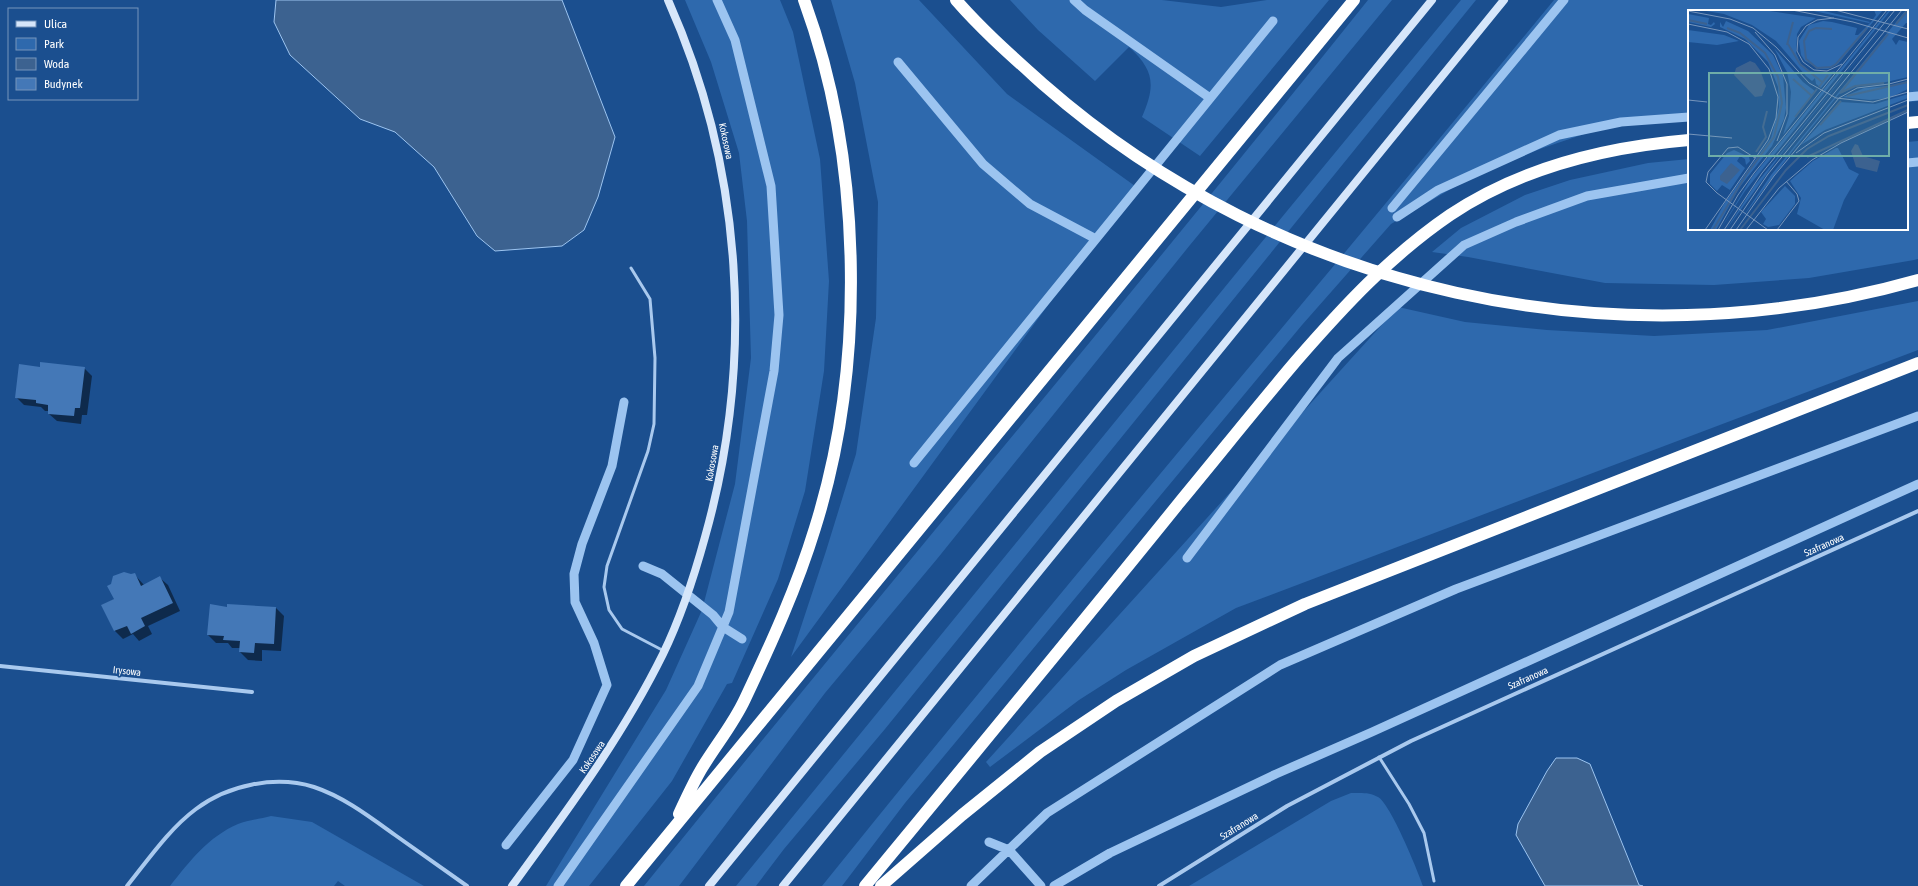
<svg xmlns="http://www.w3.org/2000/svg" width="1918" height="886" font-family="'Asap Condensed',sans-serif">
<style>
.green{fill:#2e69ad}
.water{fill:#3c6290;stroke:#9cc4f0}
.shadow{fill:#0007}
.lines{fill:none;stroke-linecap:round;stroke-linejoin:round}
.stream{stroke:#9cc4f0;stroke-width:9}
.building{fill:#4478b7}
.lane{stroke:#a9c9ee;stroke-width:3}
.street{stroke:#a9c9ee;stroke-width:4}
.secondary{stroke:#d6e6fa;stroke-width:8}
.highway{stroke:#fff;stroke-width:12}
.labels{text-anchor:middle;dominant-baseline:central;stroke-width:3.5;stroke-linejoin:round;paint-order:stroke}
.street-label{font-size:10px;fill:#fff;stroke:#1b4f8f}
.inset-river{fill:none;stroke:#3c6290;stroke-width:2}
.inset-road{fill:none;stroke:#7695bc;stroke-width:1}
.view{fill:#6fada8;fill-opacity:0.15;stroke:#6fada8;stroke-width:2}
.inset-edge{fill:none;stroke:#fff;stroke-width:2}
</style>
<rect width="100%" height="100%" fill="#1b4f8f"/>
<path class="green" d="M685,0H780L793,32L820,159L829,281L824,371L805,491L778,579L732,683L727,684L672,781L589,886H546L666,690L702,610L735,484L751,358L747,221L739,153L711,62Z
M831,0H919L1007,94L1135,186L791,657L826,551L856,454L876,318L878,202L855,83Z
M1010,0H1162L1221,7L1267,0H1329L1200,156L1142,117C1156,85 1154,70 1129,47L1095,81L1038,30Z
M1368,0H1392L1190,245L937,559L825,693L679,886H644C883,589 1130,298 1368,0Z
M1461,0H1476L885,729L784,849L756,886H736L1287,211Z
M1554,0H1918V101L1907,102V11H1689V119L1605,127L1540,149L1468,179L1391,224L1302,325L905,803L842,886H822C1062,587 1311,296 1554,0Z
M1918,141V259L1914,260L1809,278L1714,285L1605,283L1468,257L1432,252L1461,228L1525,195L1570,180L1648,163L1689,159V229H1907V142Z
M1918,301V350L1236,608L1126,670L1079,700L990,767L986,762L1398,307L1465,322L1547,330L1654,336L1767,330Z
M1351,793C1361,793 1370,792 1378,797C1390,803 1418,871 1423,886H1189L1331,801Z
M271,816L312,822L424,886H345L338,881L334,886H170C190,861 208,837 238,824C248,820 261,819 271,816Z"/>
<path class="water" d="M276,0H562L615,137L598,197L584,230L562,246L495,251L477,236L434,167L395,132L360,119L290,55L274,22Z
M1556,758H1577L1590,764L1639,885L1643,886H1545L1516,835L1518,824L1547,771Z"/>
<path class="shadow" d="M40,368H84L92,376L87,415H82L81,424L57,421L49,414V411H45L41,407L24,405L16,397Z
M134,574L144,585L160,578L168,585L180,611L148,626L152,634L139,641L133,634L123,639L115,631L102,605L115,599L131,575Z
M228,608H276L284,616L281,651L262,650V661L248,660L240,652L241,648H232L228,643H216L208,635Z"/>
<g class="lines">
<path class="stream" d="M1074,0L1085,10L1210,98
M898,62L983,164L1030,204L1096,239
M1907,97L1918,96
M1907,163L1918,162
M1392,208L1564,0
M1397,217L1438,190L1559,135L1621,122L1689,117
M914,463L1273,21
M1187,558L1338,358L1464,245L1516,222L1587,196L1689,178
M643,566L662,574L713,615L723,627L742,639
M989,842L1009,850L1041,886
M506,845L573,760L607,685L594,643L575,602L574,574L582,544L612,466L624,402
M558,886L698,686L729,612L774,371L779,315L771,186L735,40L717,0
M971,886L1047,813L1280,665L1456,589L1918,416
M1054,886L1110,853L1276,774L1372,732L1918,484"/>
</g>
<path class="building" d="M40,362L85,367L80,408H75L74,416L48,414V405L36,403V400L15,398L19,364L40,367Z
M124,572L131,574L135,573L141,586L160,576L173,603L141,618L145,626L131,634L127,626L114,631L101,605L114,599L107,586L111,584L113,576Z
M210,604L227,607V604L276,607L274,644L255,643L254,653L239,652L240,641L223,640L224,636L207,635Z"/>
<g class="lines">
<path class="lane" d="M631,268L650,299L655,358L654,424L648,451L607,566L604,587L609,610L622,629L664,651
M1379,757L1409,804L1424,833L1434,881"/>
<path class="street" d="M0,666L252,692
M127,886C148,860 169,829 196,809C228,785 275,775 314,787C344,797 370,817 395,835C419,852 443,869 467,886
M1159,886L1287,806L1411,741L1918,511"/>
<path class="secondary" d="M512,886C567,811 622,737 663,654C681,617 694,577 705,537C755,360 743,168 668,0
M709,886L1432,0
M783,886L1504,0"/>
<path class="highway" d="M956,0C983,31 1014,58 1044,85C1281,293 1615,366 1918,280
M1907,123L1918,122
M679,814C686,799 693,783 702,768C716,745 734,723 745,699C771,644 797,587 815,528C866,366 863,161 804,0
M626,886L1354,0
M865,886C970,759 1075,632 1179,503C1218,456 1256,408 1296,361C1343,307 1390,256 1450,215C1520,168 1606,147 1689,140
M881,886L962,815L1040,752L1116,701L1194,656L1305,604L1918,363"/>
</g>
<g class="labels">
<g class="street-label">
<text transform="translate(726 141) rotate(78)">Kokosowa</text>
<text transform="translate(712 463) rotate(-80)">Kokosowa</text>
<text transform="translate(1824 545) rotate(-24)">Szafranowa</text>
<text transform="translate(127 671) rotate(6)">Irysowa</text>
<text transform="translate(1528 678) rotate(-24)">Szafranowa</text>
<text transform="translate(592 757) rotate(-56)">Kokosowa</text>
<text transform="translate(1239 826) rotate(-32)">Szafranowa</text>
</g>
</g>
<g transform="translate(1688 10)">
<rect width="220" height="220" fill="#1b4f8f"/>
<path d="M12,0H75L128,8L113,17L109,24L108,43L113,54L122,61L135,64L147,61L133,78L128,74L127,68L124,71L118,66L88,31L64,15L36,4ZM121,0H132L182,12L181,13ZM186,0H195L150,54L140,59H132L117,51L113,45L111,31L121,15L135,11L144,12L169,18L167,25H170L183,12L188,5ZM201,0H203L57,181L32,220L64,167ZM209,0L94,143L38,220L67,175ZM218,0H220V13H218L204,29L208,35L211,30L220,32V67L194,73L172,75L151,84L106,139L54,208L83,165ZM0,4L21,8L20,14L23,15L26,12L27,14L23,17L0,12ZM38,11L60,21L85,45L95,66L98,98L96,109L84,136L51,178L28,220H22L36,194L83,128L91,97L90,77L80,52L57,29L32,17V12L35,17ZM0,20L36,25L51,31L29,35L0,32ZM86,38L115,72L127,81L95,125L101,106L103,82L99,62ZM220,71V79L201,88L182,90L155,87L176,78L201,76ZM220,84V88L137,120L113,135L152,92L187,94ZM148,138H150L161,159L171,164L156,190L145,220H137L109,204L113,188L102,171L125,151ZM46,140L61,147L62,151L58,155L57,149L52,146L49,151L57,158L42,180L34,175L29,181L22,174V164L39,143ZM97,176L107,186V194L91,215L80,217L75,214L78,209L73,202Z" fill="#2e69ad"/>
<path d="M62,51L67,53L72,60L78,76L74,86L67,87L46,65L48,58ZM167,134L170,135L175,146L192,151L189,162L168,157L163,141ZM43,153L52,160L39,174L32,170V166Z" fill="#3c6290"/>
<path class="inset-river" d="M0,10L19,14M208,14L220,0M144,19L128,18L121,21L116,31L118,49L129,58L143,57L148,54L179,18M100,34L112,54L134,72M99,35L105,12M105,69L124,86M131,77L140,65M152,83L200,24M152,83L167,76L196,73M159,86L220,72M107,107L129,79M132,115L153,91M68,142L78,127L75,117L79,101M119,147L220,100M25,220L58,165L86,127L94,93L90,67L77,43L52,23L39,18M52,220L98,160L119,139L141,126L220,95"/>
<path class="inset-road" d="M104,0L165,12L220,28M147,0L220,19M0,1L42,9L65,18L88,37L121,73L148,88L185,92L220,82M146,8L129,10L118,16L110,27L109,41L115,52L126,60L139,61L154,54M0,14L39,22L61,34L81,59L90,87L88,108L80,130L17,220M67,22L87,45L99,74V104L89,131M0,90L19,92M0,124L44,128M108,143L136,123L220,90M67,148L50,137L40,138L20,162L18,172L29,183L80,220M30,220L50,185L66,163L199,0M36,220L74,163L207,0M42,220L80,164L214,0M48,220L86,166L151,88L169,78L201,74L220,69M58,220L91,178L124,150L153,133L220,102M89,220L111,191L109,184L98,171"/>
<path class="view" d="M21,63H201V146H21Z"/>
<rect width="220" height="220" class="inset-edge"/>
</g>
<rect x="8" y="8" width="130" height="92" fill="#1b4f8f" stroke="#7695bc"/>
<rect x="16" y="21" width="20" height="6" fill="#d6e6fa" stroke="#7695bc"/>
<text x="44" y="28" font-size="12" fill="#ffffff">Ulica</text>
<rect x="16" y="38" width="20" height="12" fill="#2e69ad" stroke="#7695bc"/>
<text x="44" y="48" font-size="12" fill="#ffffff">Park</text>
<rect x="16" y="58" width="20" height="12" fill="#3c6290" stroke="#7695bc"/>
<text x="44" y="68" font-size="12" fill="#ffffff">Woda</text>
<rect x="16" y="78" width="20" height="12" fill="#4478b7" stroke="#7695bc"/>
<text x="44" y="88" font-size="12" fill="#ffffff">Budynek</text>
</svg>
